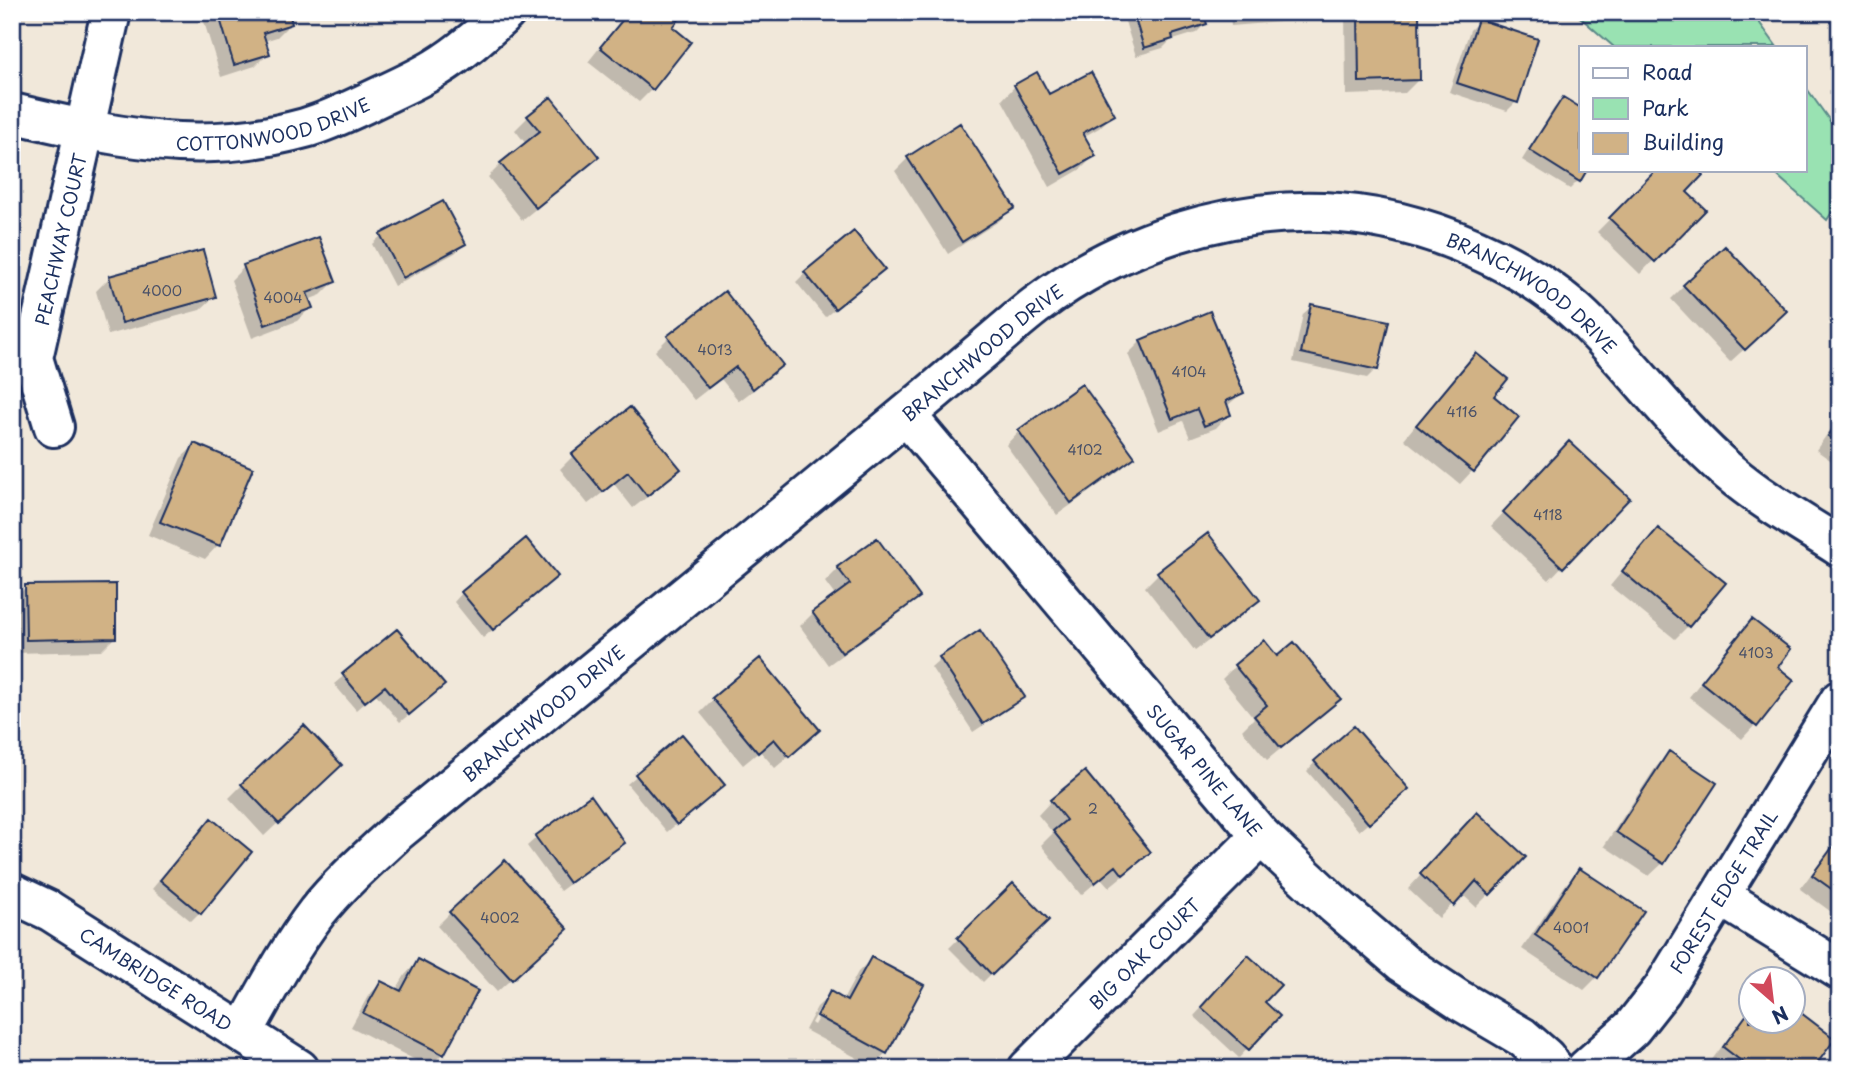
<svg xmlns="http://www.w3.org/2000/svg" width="1852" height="1081" font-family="'Playpen Sans',sans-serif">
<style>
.green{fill:#99e2b2;stroke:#5a8888;stroke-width:2}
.shadow{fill:#0003;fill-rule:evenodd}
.building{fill:#d1b285;stroke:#1b2f5e;stroke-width:2}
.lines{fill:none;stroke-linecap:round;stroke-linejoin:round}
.minor-casing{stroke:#1b2f5e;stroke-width:44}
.minor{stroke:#fff;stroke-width:38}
.labels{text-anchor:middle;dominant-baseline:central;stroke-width:5;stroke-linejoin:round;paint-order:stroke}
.number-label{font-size:14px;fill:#485068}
.street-label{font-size:18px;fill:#1b2f5e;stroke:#fff}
</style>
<rect width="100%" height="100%" fill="#f1e8da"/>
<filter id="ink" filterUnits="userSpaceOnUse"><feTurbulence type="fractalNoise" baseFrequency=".0143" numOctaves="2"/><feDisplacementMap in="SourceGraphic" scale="14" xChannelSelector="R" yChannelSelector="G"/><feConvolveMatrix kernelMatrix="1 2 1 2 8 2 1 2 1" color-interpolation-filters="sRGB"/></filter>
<g filter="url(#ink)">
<path class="green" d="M1574,12H1759V22L1777,47H1614Z
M1805,86L1840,135V200L1827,220L1771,170H1805Z"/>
<path class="shadow" d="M201,12H287L290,24L277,37L264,41L268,53L255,66L221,77Z
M628,12H683L670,28L652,89L639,102L588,62Z
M1122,12H1202L1205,24L1196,33L1170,41L1163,48L1136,56Z
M1230,12H1311L1304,20L1231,26Z
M1345,12H1400L1418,80L1405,93L1346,95Z
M1479,21L1516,102L1507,111L1449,92L1470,30Z
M1015,86L1113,115L1099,128L1083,137L1094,156L1081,169L1050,187L1002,100Z
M1563,99L1581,170H1585L1578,181L1570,189L1522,160L1554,108Z
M528,117L597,157L584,170L522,220L488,177L501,164L526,144L515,130Z
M908,158L1012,208L999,221L948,254L895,171Z
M1658,170H1695L1701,175L1685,192L1703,210L1640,274L1597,232Z
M381,236L464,244L455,253L394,286L372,244Z
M244,267L334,282L321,295L308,300L311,307L297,321L252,338L231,280Z
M805,273L873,278L825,317L796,282Z
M110,277L214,297L200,310L108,335L96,291Z
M1684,286L1771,325L1730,362L1671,299Z
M725,294L781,365L768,379L739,401L721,379L694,400L655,351L668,338Z
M1312,306L1376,369L1367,378L1293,362L1303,314Z
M1141,341L1242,393L1226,407L1229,414L1216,428L1190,438L1183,421L1159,431L1128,354Z
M1476,355L1491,397L1473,470L1460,484L1404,439L1462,368Z
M630,410L678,469L665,483L633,508L614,484L588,504L560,469L573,456Z
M1840,416V467L1816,450Z
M1019,431L1133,457L1120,470L1057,515L1006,445Z
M195,445L251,469L218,545L205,559L148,535L181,458Z
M1556,457L1627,498L1549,580L1491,526Z
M877,541L918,596L904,610L828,665L800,626L813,613L836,597L825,582L838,569Z
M1645,544L1688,626L1675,639L1610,586Z
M1158,574L1258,600L1245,613L1195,651L1145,587Z
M556,576L483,638L454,602L462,593Z
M26,587L114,638L101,651L13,653L12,601Z
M1752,621L1775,667L1755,725L1742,739L1689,697L1739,634Z
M397,631L434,694L400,722L375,693L356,710L334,684Z
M980,632L1023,697L1014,705L973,732L931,667L940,659Z
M1277,658L1339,699L1325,712L1267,760L1242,730L1254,718L1222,679L1235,666Z
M760,661L805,743L775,768L760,751L743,765L700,713L713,700Z
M682,737L713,794L667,832L627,784Z
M1669,754L1715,784L1663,863L1649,876L1604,846L1656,767Z
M1315,762L1398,798L1359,831L1307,771Z
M1085,773L1149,852L1136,865L1109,887L1101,878L1081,895L1041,845L1053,833L1038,815L1051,801Z
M326,778L264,836L229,798L242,785Z
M1464,828L1489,894L1476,907L1462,894L1439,918L1408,889Z
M202,829L200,912L191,921L152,889Z
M1840,835V908L1834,914L1800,889Z
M536,838L623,843L614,851L560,891L527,846Z
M1580,871L1597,977L1584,990L1522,949L1566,884Z
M1013,885L1046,920L983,982L949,948Z
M450,913L552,942L497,992L437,926Z
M871,959L886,1053L872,1066L805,1030L817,1007L831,994L843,1000L858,972ZM820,1007H824L814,1025L811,1023Z
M418,961L475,991L442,1054L429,1067L351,1027L368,996L381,983L396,990L405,975Z
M1240,966L1262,1002L1277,1016L1239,1058L1194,1016Z
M1750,1009V1021L1810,1069H1722L1711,1061Z"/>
<path class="building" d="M218,12H289L292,24L263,33L270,54L234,65Z
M629,12H685L673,27L691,42L653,90L600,47Z
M1133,12H1203L1207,24L1172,35L1173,39L1144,48Z
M1358,12L1419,13L1420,80L1359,82Z
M1478,19L1538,39L1518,103L1457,83Z
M1037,72L1049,94L1091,72L1115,115L1083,133L1096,156L1063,174L1014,85Z
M551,97L599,157L536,208L500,163L540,131L527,116Z
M1563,97L1581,108V170H1587L1580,182L1529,150Z
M960,123L1015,208L962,242L907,157Z
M1656,170H1697L1703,175L1687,192L1706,210L1655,262L1609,218Z
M443,201L466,244L403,278L380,234Z
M854,231L885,269L835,309L804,272Z
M319,237L336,282L307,293L313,308L265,325L243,265Z
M1725,246L1787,311L1745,350L1683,285Z
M203,250L216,297L122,323L109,276Z
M725,291L783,365L753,389L736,367L708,388L667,336Z
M1311,304L1389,321L1378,370L1301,353Z
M1210,311L1244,393L1226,401L1231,415L1204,426L1197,409L1172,419L1140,340Z
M1476,353L1508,379L1494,396L1519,417L1474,472L1416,425Z
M1082,384L1135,457L1071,503L1018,430Z
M630,407L681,469L647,496L628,472L603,492L572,454Z
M1840,420V444L1828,436Z
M1569,441L1630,498L1563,568L1503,512Z
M194,443L253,468L220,546L160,522Z
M1658,528L1726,583L1689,627L1622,571Z
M1208,533L1260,600L1209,639L1157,572Z
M526,538L558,576L493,630L461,592Z
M877,538L920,597L842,653L812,612L850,584L837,567Z
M116,584V638L26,640L25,585Z
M1752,619L1791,649L1778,667L1794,680L1757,727L1701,682Z
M397,629L445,685L409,715L385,686L365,702L342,674Z
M980,630L1025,697L983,724L939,657Z
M1264,640L1277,656L1294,642L1341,699L1281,748L1254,716L1267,705L1234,665Z
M760,658L820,730L789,757L774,739L758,753L712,698Z
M304,725L342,765L279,824L241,784Z
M1354,726L1409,789L1369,824L1314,761Z
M682,734L725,785L677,825L635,774Z
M1669,751L1717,783L1664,864L1616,832Z
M1085,771L1151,852L1123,875L1116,866L1095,883L1053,831L1066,820L1050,800Z
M591,795L625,843L569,883L535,836Z
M1477,812L1526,857L1490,895L1476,881L1454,906L1420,874Z
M211,818L252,852L201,914L160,880Z
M1840,837V895L1812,875Z
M505,860L568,929L512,980L449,912Z
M1579,868L1644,911L1598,978L1535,935Z
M1013,883L1049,920L992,975L957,938Z
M1248,955L1281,985L1265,1002L1280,1016L1249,1050L1201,1007Z
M871,957L924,985L887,1054L817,1016L830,991L847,1001Z
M418,959L478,991L444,1055L363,1013L381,981L401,991Z
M1792,1006L1835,1039L1813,1069H1742L1745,1064L1723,1047L1750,1010V1021H1792Z
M1178,1059L1210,1069H1175Z"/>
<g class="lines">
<g class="minor-casing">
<g id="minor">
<path id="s1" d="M12,113C67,126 123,139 179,142C221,144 265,139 305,128C326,122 345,113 364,104C388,92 413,82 436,68C461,53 484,32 506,12"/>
<path id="s2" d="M906,415L1261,836L1335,905L1403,963L1459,1000L1522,1037L1545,1057L1554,1069"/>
<path id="s3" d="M54,427L33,358L111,12"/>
<path id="s4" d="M12,893L50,911L299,1069"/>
<path d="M1720,896L1840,970"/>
<path id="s5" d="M243,1033C266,992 288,950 317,912C341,882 370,857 398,831C551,706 705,580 858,454C895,424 931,394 967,363C990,344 1012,324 1035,306C1077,274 1126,249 1176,233C1288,198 1390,206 1495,258C1527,274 1557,293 1583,318C1634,367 1676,427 1729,472C1763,501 1803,523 1840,547"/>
<path id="s6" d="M1028,1069L1261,836"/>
<path id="s7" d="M1586,1069L1632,1028L1662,990L1840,700"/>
</g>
</g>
<use href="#minor" class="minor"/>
</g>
</g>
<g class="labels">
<g class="number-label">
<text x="162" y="290">4000</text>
<text x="283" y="297">4004</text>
<text x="715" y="349">4013</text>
<text x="1189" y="371">4104</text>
<text x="1462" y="411">4116</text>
<text x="1085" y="449">4102</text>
<text x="1548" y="514">4118</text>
<text x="1756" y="652">4103</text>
<text x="1093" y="808">2</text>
<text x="500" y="917">4002</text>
<text x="1571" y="927">4001</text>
</g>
<g class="street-label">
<text stroke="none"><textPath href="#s1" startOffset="266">COTTONWOOD DRIVE</textPath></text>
<text stroke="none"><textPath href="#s3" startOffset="194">PEACHWAY COURT</textPath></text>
<text stroke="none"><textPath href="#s5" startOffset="1620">BRANCHWOOD DRIVE</textPath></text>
<text stroke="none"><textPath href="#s5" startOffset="1012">BRANCHWOOD DRIVE</textPath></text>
<text stroke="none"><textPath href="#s5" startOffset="444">BRANCHWOOD DRIVE</textPath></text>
<text stroke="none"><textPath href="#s2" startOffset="464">SUGAR PINE LANE</textPath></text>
<text stroke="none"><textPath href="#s7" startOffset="226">FOREST EDGE TRAIL</textPath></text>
<text stroke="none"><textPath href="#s6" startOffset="164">BIG OAK COURT</textPath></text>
<text stroke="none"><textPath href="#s4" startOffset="168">CAMBRIDGE ROAD</textPath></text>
</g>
</g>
<rect width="1852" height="1081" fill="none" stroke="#fff" stroke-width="42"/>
<rect x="21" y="21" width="1810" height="1039" fill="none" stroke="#1b2f5e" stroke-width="2.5" filter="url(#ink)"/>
<rect x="1579" y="46" width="228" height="126" fill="#ffffff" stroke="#a4acbf" stroke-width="2"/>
<rect x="1593" y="68" width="35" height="10" fill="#ffffff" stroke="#a4acbf" stroke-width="2"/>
<text x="1642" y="80" font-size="21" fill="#1b2f5e">Road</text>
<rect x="1593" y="98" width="35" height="21" fill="#99e2b2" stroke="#a4acbf" stroke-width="2"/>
<text x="1642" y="116" font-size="21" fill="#1b2f5e">Park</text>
<rect x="1593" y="133" width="35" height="21" fill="#d1b285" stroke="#a4acbf" stroke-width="2"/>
<text x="1642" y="150" font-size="21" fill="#1b2f5e">Building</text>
<g transform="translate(1772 1000) rotate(152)"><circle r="33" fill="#ffffff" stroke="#a4acbf" stroke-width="2"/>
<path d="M0-5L12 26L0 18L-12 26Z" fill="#d1495b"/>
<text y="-10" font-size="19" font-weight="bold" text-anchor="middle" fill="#1b2f5e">N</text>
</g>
</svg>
